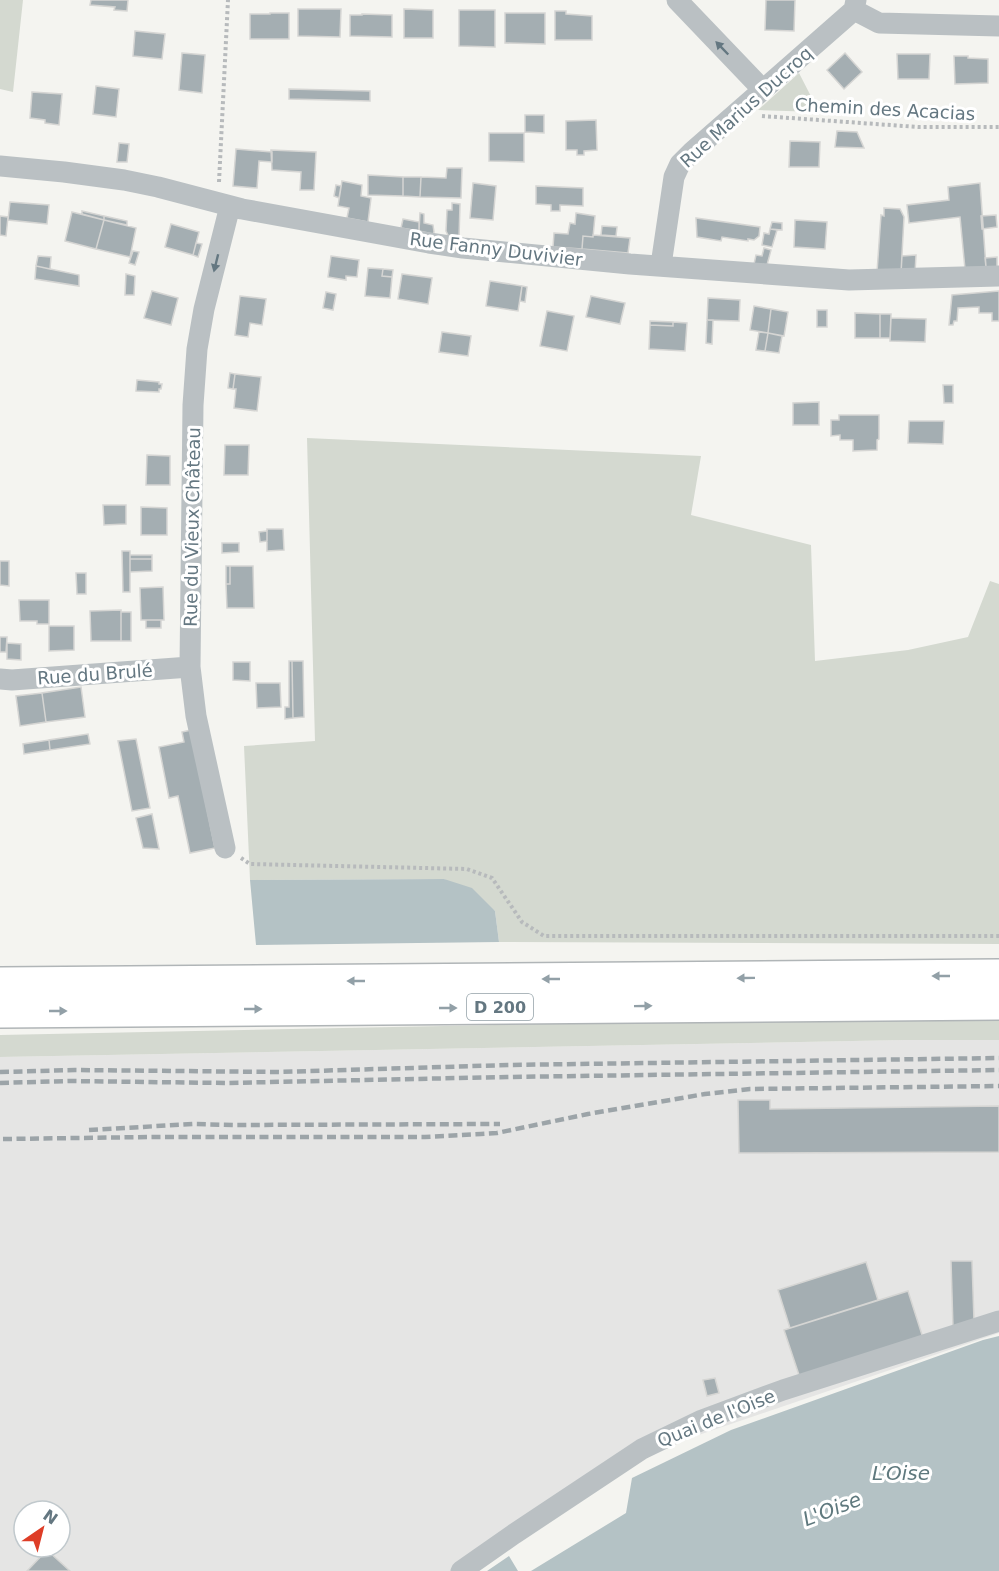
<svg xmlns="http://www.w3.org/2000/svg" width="999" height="1571" font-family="'DejaVu Sans',sans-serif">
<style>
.built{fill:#e5e5e4;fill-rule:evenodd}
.green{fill:#d4d9d0}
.water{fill:#b4c2c5}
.building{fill:#a4aeb2;stroke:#d5d5d3;stroke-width:1.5}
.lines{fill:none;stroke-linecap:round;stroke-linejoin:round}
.trunk-casing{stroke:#b0b5b7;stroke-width:36}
.path{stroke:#b7babc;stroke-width:4;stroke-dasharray:3 3;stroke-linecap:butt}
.minor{stroke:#bac0c3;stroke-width:21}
.trunk{stroke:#fff;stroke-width:33}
.rail{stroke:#9ca4a8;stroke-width:4.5;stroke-dasharray:9 4.5;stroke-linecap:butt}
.oneway{fill:#647781}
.oneway2{fill:#92a0a7}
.labels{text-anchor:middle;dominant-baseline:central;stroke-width:6;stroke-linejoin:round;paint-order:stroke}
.shield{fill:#fff;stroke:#92a0a7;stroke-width:1.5}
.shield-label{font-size:16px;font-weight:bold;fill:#647781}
.street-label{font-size:18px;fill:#647781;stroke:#fff}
.water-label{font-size:20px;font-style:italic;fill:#5f797e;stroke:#fff}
</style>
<rect width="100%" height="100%" fill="#f4f4f0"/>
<path class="built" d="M904,1040H999V1333L631,1458L461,1571H0V1057ZM24,1511H60V1547H24Z"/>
<path class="green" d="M0,0H23L13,92L0,89Z
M799,73L819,112L758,110Z
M307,438L701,456L691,515L811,545L815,661L908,650L968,637L990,581L999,584V944L499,942L495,911L444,879L250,880L244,746L315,741Z
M999,1013V1040H904L0,1057V1035L495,1025L905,1014Z"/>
<path class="water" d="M444,879L472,888L495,911L499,942L256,945L250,880Z
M999,1336V1571H531L626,1513L632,1478L731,1430L983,1340Z
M509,1556L518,1571H487Z"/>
<path class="building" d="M91,0H128L127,11L114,10L115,7L90,5Z
M766,0H795L794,31L765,30Z
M298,9H341L340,37L298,36Z
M404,9L433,10V38H404Z
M459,10H495V47L459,46Z
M555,11H566V14L592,16V40H555Z
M270,13H289V39H250V14H270Z
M505,13H545V44L505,43Z
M362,14L392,15V37L350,36V15H362Z
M135,31L165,34L162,59L133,56Z
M182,53L205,55L202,93L179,90Z
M845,53L862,72L844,89L827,70Z
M897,54H930L929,79H898Z
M954,56H968V58L988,59V83L955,84Z
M96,86L119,89L116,117L93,114Z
M289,89L370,91V101L289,99Z
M32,92L62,94L59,125L45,123V120L30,118Z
M525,115H544V133L525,132Z
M596,120L597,150L584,151V155H577V150H566V121Z
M837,131L857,132L864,148L835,147Z
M489,133H524V162L489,161Z
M790,141L820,142L819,167H789Z
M119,143L129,144L127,162H117Z
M236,149L272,152V162L259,161L257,188L233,186Z
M271,150L316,152L314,190H300L301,172L272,170Z
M447,168H462L461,198L420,197L421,177L446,178Z
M368,175L403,177V196L368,195Z
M403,177H421L420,197L403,196Z
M342,181L362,185L361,196L371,198L368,222L347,218L349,208L338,206Z
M473,183L496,186L493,220L470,218Z
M980,183L986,267L965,269L960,217L909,223L907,205L949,200L948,187Z
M336,185L341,186L339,198L334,196Z
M536,186L583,188V206L560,205V211H551V205L536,204Z
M10,202L49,205L47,224L8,220Z
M452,203L460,204L459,238L449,237L446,231L447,210H452Z
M884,208L900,209L904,217L901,273L877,272L881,215L884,216Z
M82,211L104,216V220L82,214Z
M72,212L104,220L96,249L65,241Z
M420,213L424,214V223L433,225L434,232L433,234L419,231Z
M576,213L595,216L593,237L583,236L582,249L553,247L554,233L568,234L570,223L575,224Z
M996,215L997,227L982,229L981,216Z
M0,216L8,217L6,236L0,235Z
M104,216L127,221V225L104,220Z
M696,218L760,227L759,236L754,240L748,239V241L722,237L721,241L697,237Z
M403,219L419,222V231L401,228Z
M104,220L136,228L130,257L96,249Z
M795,220L827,222L825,249L794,247Z
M772,222L782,223V230L770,229Z
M171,224L199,232L193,255L165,247Z
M602,226L617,227L616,236L601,235Z
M770,229L777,230L772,247L762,245L764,233L769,234Z
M593,235L630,238L628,253L582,249L583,236L593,237Z
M196,243L202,244L198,257L193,255Z
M764,248L771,250L767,265L754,264L756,255L762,256Z
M133,251L139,252L135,265L129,263Z
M916,255L915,273H901L902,256Z
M38,256L51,257L50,269L36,266Z
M331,256L359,260L357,277L346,276V280L328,277Z
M997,257V267H986L985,258Z
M36,266L79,275V286L35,279Z
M368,268L383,269L382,276L392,277L390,298L365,296Z
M383,269L393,270L392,277L382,276Z
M126,274L135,276L134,295H125Z
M402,274L432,278L428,304L398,299Z
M490,281L522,286L518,311L486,306Z
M522,286L527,287L525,302L520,301Z
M152,291L178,298L171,325L144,318Z
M999,291V321H992V313H979V307L958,308L957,321H954L953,325H949L952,295Z
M326,292L336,294L333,310L323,308Z
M240,296L266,299L262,325L250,323L248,337L235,335Z
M591,296L625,303L620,324L586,317Z
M708,298L740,300L739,321L707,320Z
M754,306L771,309L768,333L750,330Z
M771,309L788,312L784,336L768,333Z
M817,310H827V327H817Z
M547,311L574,316L567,351L540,346Z
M855,313L880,314V338H855Z
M880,314H891L890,338H880Z
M891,318L926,319L925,342L890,341Z
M707,320H713L712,344L706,343Z
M650,321L673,322V326L650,325Z
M673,322L687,323L685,351L649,349L650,325L673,326Z
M442,332L471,336L468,356L439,352Z
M759,332L768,333L765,351L756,350Z
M768,333L782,336L779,353L765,351Z
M230,373L235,374L233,389L228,388Z
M235,374L261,377L257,411L234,408L236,389H233Z
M137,380L159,382V384H162L161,389H159V392L136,391Z
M943,385H953V403H944Z
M819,402V425H793V403Z
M839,415H879V439L877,440V450L853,451V440H840V435L831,436V420H839Z
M909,421H944L943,444L908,443Z
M225,445H249L248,475H224Z
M147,455L170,456V485H146Z
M103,505H126V524L104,525Z
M141,507L167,508V535H141Z
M267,529H283L284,550L267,551Z
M267,531V541L260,542L259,532Z
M222,543H239V552L222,553Z
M122,551H130V592H123Z
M130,555H152V559H130Z
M130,559H152V571L130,572Z
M0,561H9V586L0,585Z
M226,566H230V584H226Z
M230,566H253L254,608H227L226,584H230Z
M76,573H86V594H77Z
M163,587L164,620H141L140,588Z
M19,600H49V624H37V621H20Z
M121,610V641H91L90,611Z
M121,612H131V641H121Z
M146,620H161V628H146Z
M49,626H74V650L49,651Z
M0,637H7L6,652H0Z
M7,643L21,644V660L7,659Z
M289,661H292L293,718L285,719V707H289Z
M292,661H303L304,717L293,718Z
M233,662H250V681L233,680Z
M256,683H280L281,707L257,708Z
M81,687L85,717L46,722L42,693Z
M42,693L46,722L20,726L16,696Z
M191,730L215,848L190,853L178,796L169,798L159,747L184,742L182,732Z
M88,734L90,744L50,750L49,740Z
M136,739L150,808L132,811L118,741Z
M49,740L50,750L24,754L23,744Z
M152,814L159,849L143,848L136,818Z
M738,1100H770V1109L999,1106V1152L739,1153Z
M951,1261H972L974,1321L953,1328Z
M866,1262L878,1300L790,1328L778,1290Z
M908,1291L923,1338L800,1378L784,1330Z
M715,1378L719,1393L707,1396L703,1380Z
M47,1550L70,1571H27Z"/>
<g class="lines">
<g class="trunk-casing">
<path id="trunk" d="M0,984L999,976
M0,1011L999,1003"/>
</g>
<path class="path" d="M762,116L918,127H999
M219,182L228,0
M241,858L250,864L467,869L492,878L522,922L544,936H999"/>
<path class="minor" d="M677,0L763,90
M854,10L879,23L999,26
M0,166L64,172L124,180L158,187L242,209L429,243L463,248L630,264L849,280L999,276
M661,265L674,177L680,164L692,152L854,10L856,0
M0,679L12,680L190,667
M225,848L196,716L190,667L193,405L197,349L204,309L230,206
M461,1571L514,1534L642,1449L702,1420L783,1390L999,1321"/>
<use href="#trunk" class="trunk"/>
<path class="rail" d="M0,1072L75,1070L279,1072L508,1065L999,1058
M0,1083L68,1081L226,1083L507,1077L999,1070
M89,1130L193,1124L234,1125L500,1124
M3,1139L152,1137H425L481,1134L497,1133L588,1114L705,1094L750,1089L999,1086"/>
</g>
<defs><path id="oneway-solid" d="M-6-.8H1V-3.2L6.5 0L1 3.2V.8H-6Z" transform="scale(1.5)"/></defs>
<g class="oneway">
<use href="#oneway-solid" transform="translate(722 48) rotate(-134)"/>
<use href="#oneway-solid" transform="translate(216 263) rotate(104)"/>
</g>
<g class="oneway2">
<use href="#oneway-solid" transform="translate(941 976) rotate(180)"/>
<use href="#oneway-solid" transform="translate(746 978) rotate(179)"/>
<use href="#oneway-solid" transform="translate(551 979) rotate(180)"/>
<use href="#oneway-solid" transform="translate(356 981) rotate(180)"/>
<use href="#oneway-solid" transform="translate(643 1006) rotate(-1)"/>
<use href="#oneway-solid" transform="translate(448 1008)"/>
<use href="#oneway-solid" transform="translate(253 1009)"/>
<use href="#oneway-solid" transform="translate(58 1011)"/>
</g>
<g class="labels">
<rect class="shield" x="467" y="994" width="66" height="26" rx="4.5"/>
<g class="shield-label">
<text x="500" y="1007">D 200</text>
</g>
<g class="street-label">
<text transform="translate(746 107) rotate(-42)">Rue Marius Ducroq</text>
<text transform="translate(885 109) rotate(3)">Chemin des Acacias</text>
<text transform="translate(496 249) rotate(7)">Rue Fanny Duvivier</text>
<text transform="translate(192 527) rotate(-89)">Rue du Vieux Château</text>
<text transform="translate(95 674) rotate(-4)">Rue du Brulé</text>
<text transform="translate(716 1418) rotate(-22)">Quai de l'Oise</text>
</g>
<g class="water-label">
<text x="901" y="1473">L’Oise</text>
<text transform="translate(832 1509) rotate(-21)">L'Oise</text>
</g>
</g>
<g transform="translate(42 1529) rotate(35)"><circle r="28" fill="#ffffff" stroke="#c1c9cd" stroke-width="1.5"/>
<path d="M0-4.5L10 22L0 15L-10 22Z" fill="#de3d27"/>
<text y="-9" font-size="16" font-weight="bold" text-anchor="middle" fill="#647781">N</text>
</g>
</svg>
